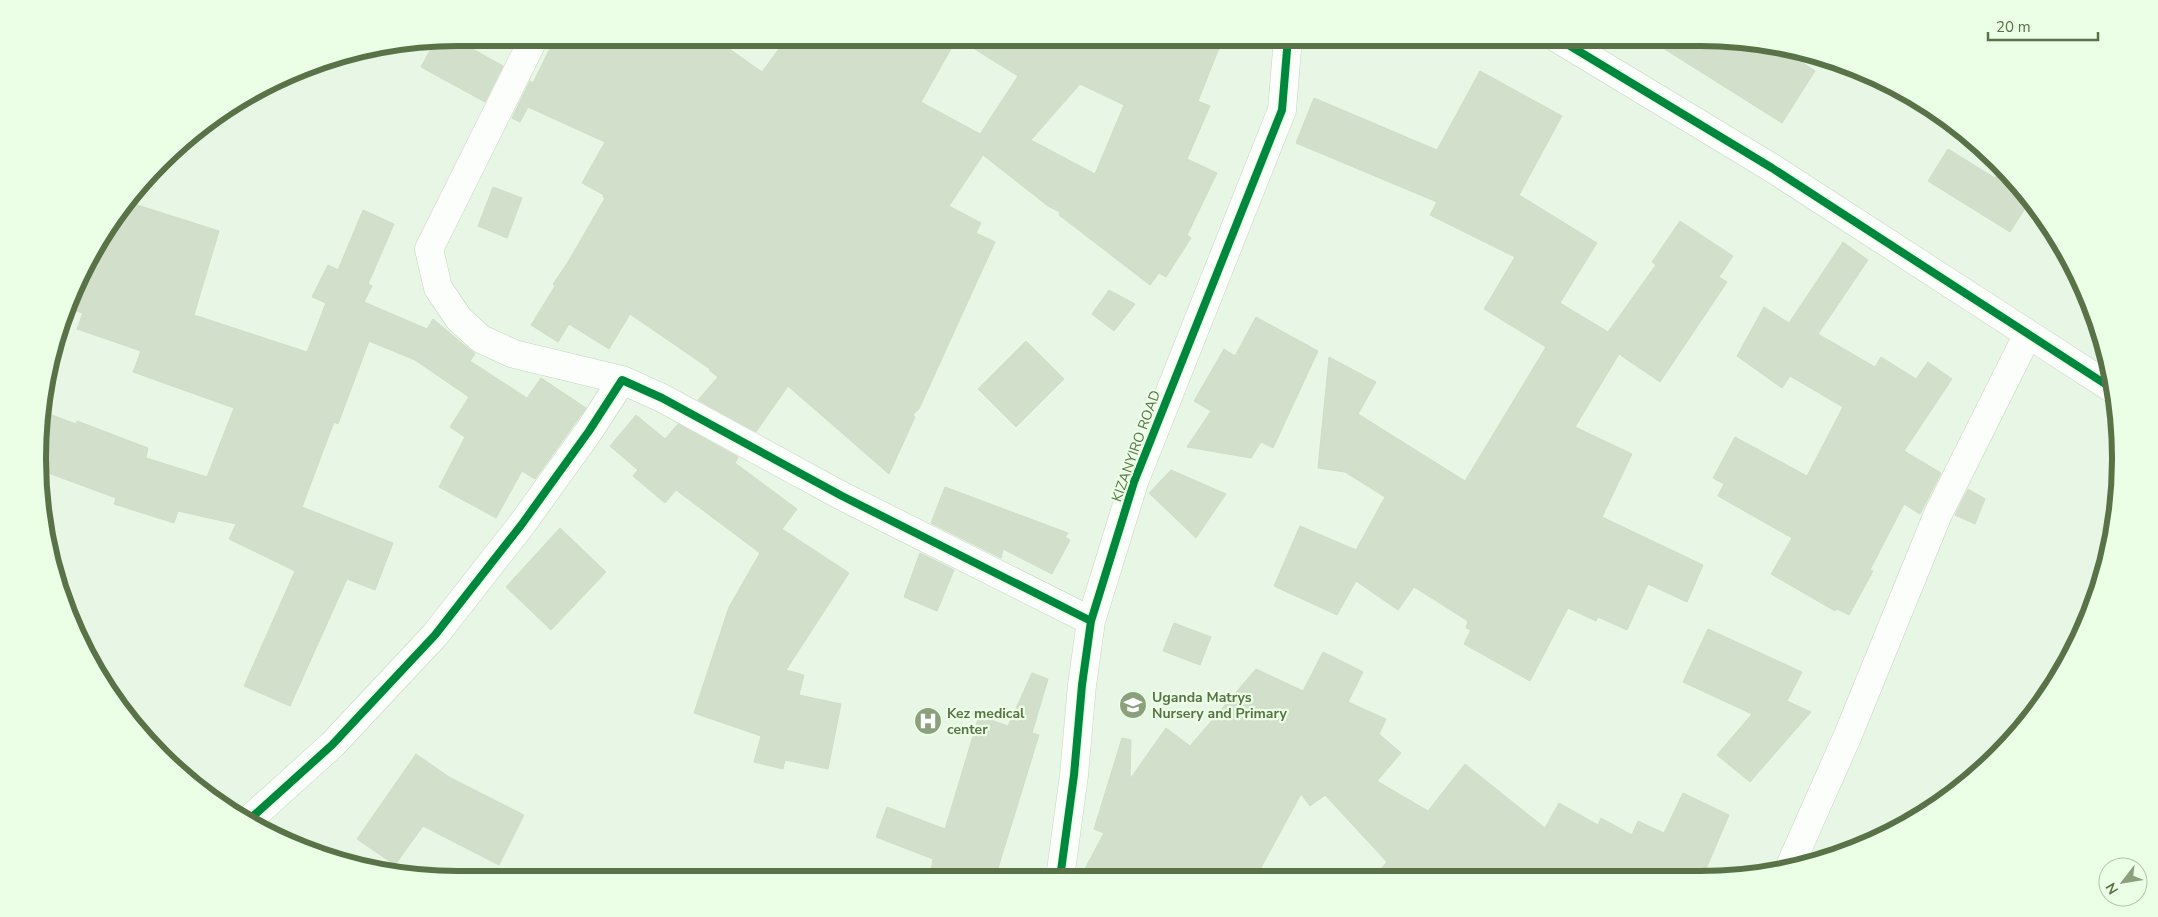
<svg xmlns="http://www.w3.org/2000/svg" width="2158" height="917" font-family="'Nunito Sans',sans-serif">
<style>
.building{fill:#d2dfcb;stroke:#cfdec8;fill-rule:evenodd}
.lines{fill:none;stroke-linecap:round;stroke-linejoin:round}
.street-casing{stroke:#c7d4c1;stroke-width:29}
.street{stroke:#fcfefb;stroke-width:28}
.cycleway-casing{stroke:#eaffe5;stroke-width:11}
.cycleway{stroke:#00873e;stroke-width:8}
.labels{text-anchor:middle;dominant-baseline:central;stroke-width:4.5;stroke-linejoin:round;paint-order:stroke}
.street-label{font-size:14px;fill:#5a7247;stroke:#eaffe5}
.poi-label{font-size:14px;font-weight:bold;fill:#5a7247;stroke:#eaffe5;text-anchor:start}
.rim{fill:none;stroke:#5a7247;stroke-width:6}
</style>
<rect width="100%" height="100%" fill="#e8f6e5"/>
<path class="building" d="M453,38L503,66L485,102L421,67L435,41Z
M555,38H714L762,72L787,38H1223L1198,101L1210,106L1187,159L1217,173L1187,235L1191,238L1166,277L1159,273L1150,285L1059,215L1060,212L1048,206L983,155L949,206L981,223L976,233L995,242L919,409L913,415L915,417L889,474L788,386L756,432L698,400L718,377L709,370L710,369L630,314L609,349L569,324L558,342L531,325L555,286L553,284L568,262L605,198L603,197L604,195L582,183L605,142L528,107L520,122L512,118L530,81L533,83ZM957,38L1018,76L980,134L921,102ZM1080,84L1124,105L1095,174L1031,140Z
M1647,38H1700L1786,52L1815,71L1782,123Z
M1480,71L1562,116L1519,195L1597,243L1560,303L1608,332L1656,265L1652,262L1680,221L1733,256L1719,277L1727,282L1660,382L1619,354L1575,427L1632,454L1602,517L1703,565L1687,602L1648,584L1627,630L1598,617L1596,621L1568,608L1530,681L1464,644L1471,630L1466,628L1468,621L1414,587L1398,610L1356,581L1337,615L1274,586L1300,526L1356,550L1385,497L1345,472L1318,468L1329,357L1376,382L1358,414L1465,481L1546,347L1484,309L1515,257L1430,215L1437,202L1296,143L1314,98L1437,150Z
M1948,149L1995,178L2001,168L2031,199L2010,232L1928,181Z
M493,187L522,198L507,238L478,226Z
M131,203L219,231L194,315L307,352L326,303L312,297L328,265L338,270L363,210L394,224L368,284L372,286L364,302L427,329L433,319L475,354L470,361L527,398L541,378L586,408L535,479L522,471L496,518L439,487L465,437L450,427L469,397L415,360L369,341L338,424L334,422L302,507L393,543L375,590L347,579L290,706L244,686L295,571L229,539L236,524L178,511L174,523L114,504L116,498L43,471L41,411L76,424L77,421L148,448L146,458L207,477L234,408L133,372L141,351L77,329L83,313L67,308L85,268L91,270L100,241Z
M1843,242L1868,260L1818,334L1875,367L1881,357L1916,379L1928,362L1952,379L1904,451L1941,473L1920,514L1904,504L1870,570L1873,571L1849,615L1837,609L1835,611L1771,574L1792,538L1718,496L1724,484L1713,478L1735,437L1807,476L1843,407L1790,376L1782,388L1737,356L1764,307L1789,323Z
M1109,290L1135,304L1114,331L1092,314Z
M1256,317L1318,351L1273,448L1261,442L1251,458L1187,447L1211,411L1194,401L1224,349L1235,356Z
M1026,341L1064,379L1016,427L978,389Z
M636,415L665,439L678,424L738,457L735,463L797,509L782,529L849,573L786,670L804,675L799,695L841,704L828,769L785,760L783,769L754,762L761,736L694,713L729,607L760,553L676,490L665,503L633,476L638,470L610,446Z
M1171,470L1226,494L1196,538L1149,493Z
M945,487L1068,533L1065,537L1070,540L1052,574L1003,549L1001,558L931,523Z
M1968,489L1985,499L1975,524L1955,515Z
M560,528L606,572L551,630L506,587Z
M920,553L954,570L937,611L904,597Z
M1174,623L1211,637L1200,665L1163,651Z
M1708,629L1802,672L1787,701L1811,712L1750,782L1717,755L1752,714L1683,682Z
M1323,652L1363,672L1348,702L1386,719L1379,734L1401,753L1377,781L1428,811L1465,764L1545,828L1559,803L1598,825L1601,818L1632,835L1638,821L1664,833L1683,793L1729,815L1703,876L1374,877L1387,862L1325,795L1310,806L1301,794L1256,877L1080,878L1104,833L1094,829L1122,738L1131,740L1130,779L1166,728L1190,746L1256,669L1303,691Z
M1032,673L1048,679L1032,733L1039,735L995,878H930L933,859L876,837L887,807L945,829L979,716L1008,726Z
M416,754L449,777L524,815L499,865L423,826L395,865L357,839Z"/>
<g class="lines">
<g class="street-casing">
<path id="street" d="M534,38L429,249L438,288L459,319L481,339L514,354L622,380
M1557,38L1772,168L2113,389
M251,818L332,745L435,635L522,524L589,431L622,380L662,398L842,496L1091,621
M1790,866L1848,735L1938,514L2028,334
M1060,878L1074,775L1082,685L1091,621L1134,482L1282,110L1288,38"/>
</g>
<use href="#street" class="street"/>
<g class="cycleway-casing">
<path id="cycleway" d="M1557,38L1772,168L2113,389
M251,818L332,745L435,635L522,524L589,431L622,380L662,398L842,496L1091,621
M1060,878L1074,775L1082,685L1091,621L1134,482L1282,110L1288,38"/>
</g>
<use href="#cycleway" class="cycleway"/>
</g>
<defs>
<g id="school-disc" transform="scale(1.4375)"><circle r="9.5" fill="#8ca07e" stroke="#eaffe5"/><path d="M0-5L7-2L0 1L-7-2ZM-4 1L0 2.5L4 1V4Q0 6-4 4Z" fill="#fff"/></g>
<g id="hospital-disc" transform="scale(1.4375)"><circle r="9.5" fill="#8ca07e" stroke="#eaffe5"/><path d="M-5-5h3v3.5h4V-5h3V5h-3V1.5h-4V5h-3Z" fill="#fff"/></g>
</defs>
<g fill-rule="evenodd">
<use href="#school-disc" x="1133" y="705"/>
<use href="#hospital-disc" x="928" y="721"/>
</g>
<g class="labels">
<g class="street-label">
<text transform="translate(1136 446) rotate(-70)">KIZANYIRO ROAD</text>
</g>
<g class="poi-label">
<text x="1152" y="697">Uganda Matrys<tspan x="1152" dy="16">Nursery and Primary</tspan></text>
<text x="947" y="713">Kez medical<tspan x="947" dy="16">center</tspan></text>
</g>
</g>
<path d="M0 0H2158V917H0ZM458 46H1700A412 412 0 0 1 2112 458V459A412 412 0 0 1 1700 871H458A412 412 0 0 1 46 459V458A412 412 0 0 1 458 46Z" fill="#eaffe5" fill-rule="evenodd"/>
<path class="rim" d="M458 46H1700A412 412 0 0 1 2112 458V459A412 412 0 0 1 1700 871H458A412 412 0 0 1 46 459V458A412 412 0 0 1 458 46Z"/>
<g transform="translate(2123 882) rotate(239)"><circle r="24" fill="#eaffe5" stroke="#b0c7a6"/>
<path d="M0-4L9 19L0 12L-9 19Z" fill="#8ca07e"/>
<text y="-8" font-size="14" font-weight="bold" text-anchor="middle" fill="#5a7247">N</text>
</g>
<path d="M1988 32v8h110v-8" fill="none" stroke="#5a7247" stroke-width="2.5"/>
<text x="1996" y="32" font-size="15" fill="#5a7247" stroke="#eaffe5" stroke-width="4" paint-order="stroke">20 m</text>
</svg>
